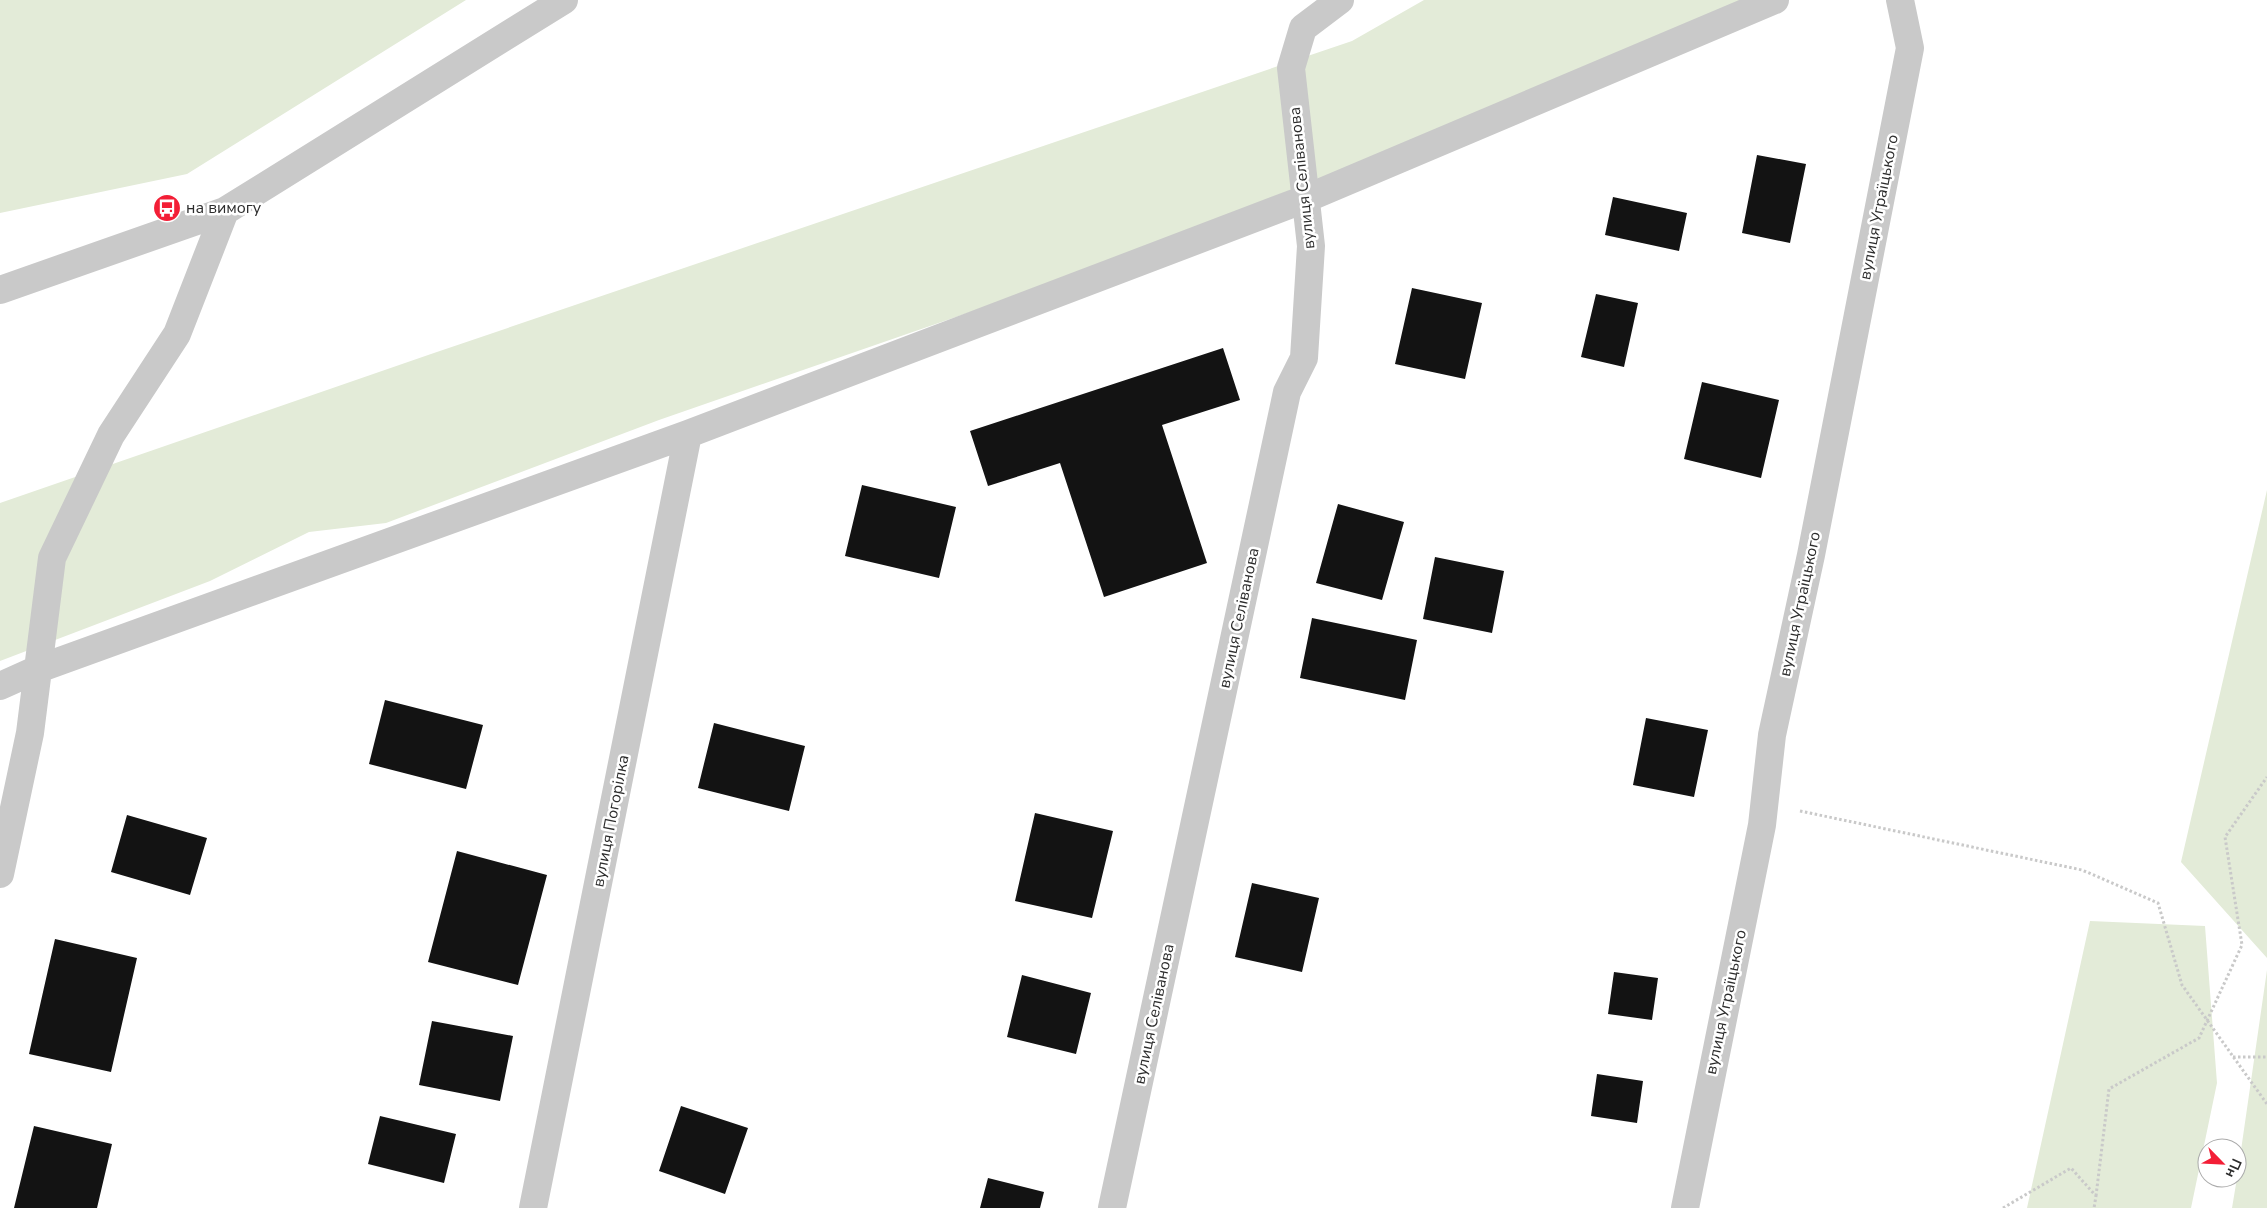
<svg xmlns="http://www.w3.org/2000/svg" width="2267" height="1208" font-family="'Nunito Sans',sans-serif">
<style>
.green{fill:#e3ebd8}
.building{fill:#131313}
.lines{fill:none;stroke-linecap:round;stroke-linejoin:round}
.path{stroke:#c9c9c9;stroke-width:3;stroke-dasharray:2.5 2.5;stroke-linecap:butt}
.minor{stroke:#c9c9c9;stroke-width:28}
.labels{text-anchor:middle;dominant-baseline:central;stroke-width:5;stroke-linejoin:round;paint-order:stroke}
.street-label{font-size:16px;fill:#2c2c2c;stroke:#fff}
.poi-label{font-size:16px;fill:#2c2c2c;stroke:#fff;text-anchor:start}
</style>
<rect width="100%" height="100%" fill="#fff"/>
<path class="green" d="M0,0H466L187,174L0,213Z
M1424,0H1766L1138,254L659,420L386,523L309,532L210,581L0,661V503L431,354L1352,41Z
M2267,490V958L2181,862Z
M2090,921L2205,926L2217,1083L2191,1208H2027Z
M2267,970V1208H2232L2237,1178Z"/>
<path class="building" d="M1757,155L1806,164L1790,243L1742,233Z
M1613,197L1687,213L1679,251L1605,235Z
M1412,288L1482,303L1465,379L1395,364Z
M1596,294L1638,303L1624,367L1581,357Z
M1223,348L1240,400L1162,425L1207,563L1104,597L1060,463L988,486L970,431Z
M1702,382L1779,400L1761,478L1684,459Z
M862,485L956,507L939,578L845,556Z
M1338,504L1404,522L1382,600L1316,583Z
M1435,557L1504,571L1492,633L1423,619Z
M1312,618L1417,640L1405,700L1300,678Z
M385,700L483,725L466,789L369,764Z
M1646,718L1708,730L1694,797L1633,785Z
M714,723L805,746L789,811L698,788Z
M1035,813L1113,831L1092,918L1015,901Z
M127,815L207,838L190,895L111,872Z
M457,851L547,875L518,985L428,962Z
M1252,883L1319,898L1302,972L1235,957Z
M55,939L137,958L111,1072L29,1054Z
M1614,972L1658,978L1652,1020L1608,1014Z
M1022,975L1091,993L1076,1054L1007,1037Z
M432,1021L513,1036L500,1101L419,1085Z
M1597,1074L1643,1081L1637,1123L1591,1116Z
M681,1106L748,1128L725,1194L659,1171Z
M380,1116L456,1134L444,1183L368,1164Z
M34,1126L112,1144L97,1208H14Z
M988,1178L1044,1192L1040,1208H980Z"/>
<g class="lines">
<path class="path" d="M1800,811L2082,870L2158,903L2182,985L2267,1104
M2233,1057H2267
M2096,1196L2109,1089L2199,1038L2242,945L2225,837L2267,777
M2003,1208L2071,1168L2096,1196L2094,1208"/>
<path class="minor" d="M0,290L225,211L564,0
M0,686L38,669L688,434L1305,199L1775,0
M0,874L30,733L52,558L111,435L177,334L225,211
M533,1208L688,434
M1112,1208L1287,392L1304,358L1311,246L1291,68L1303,28L1340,0
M1685,1208L1762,825L1772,735L1811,555L1910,48L1900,0"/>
</g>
<defs>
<g id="bus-disc" transform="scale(1.4375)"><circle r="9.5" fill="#f31e36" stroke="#fff"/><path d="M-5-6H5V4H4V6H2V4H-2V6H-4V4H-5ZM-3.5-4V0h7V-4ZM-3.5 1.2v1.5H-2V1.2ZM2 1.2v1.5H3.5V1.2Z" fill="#fff"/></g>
</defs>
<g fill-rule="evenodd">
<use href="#bus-disc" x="167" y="208"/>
</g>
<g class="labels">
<g class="street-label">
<text transform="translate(1302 178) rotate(-96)">вулиця Селіванова</text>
<text transform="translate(1879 207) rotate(-79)">вулиця Уграїцького</text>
<text transform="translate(1800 604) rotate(-78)">вулиця Уграїцького</text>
<text transform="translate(1239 618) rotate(-78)">вулиця Селіванова</text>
<text transform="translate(611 821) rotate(-79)">вулиця Погорілка</text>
<text transform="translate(1726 1002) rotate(-78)">вулиця Уграїцького</text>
<text transform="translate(1154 1014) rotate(-78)">вулиця Селіванова</text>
</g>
<g class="poi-label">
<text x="186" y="208">на вимогу</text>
</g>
</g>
<g transform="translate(2222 1163) rotate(114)"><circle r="24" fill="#ffffff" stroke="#ababab"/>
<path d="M0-4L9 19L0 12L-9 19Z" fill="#f31e36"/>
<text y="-8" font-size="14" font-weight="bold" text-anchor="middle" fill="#2c2c2c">Пн</text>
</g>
</svg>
